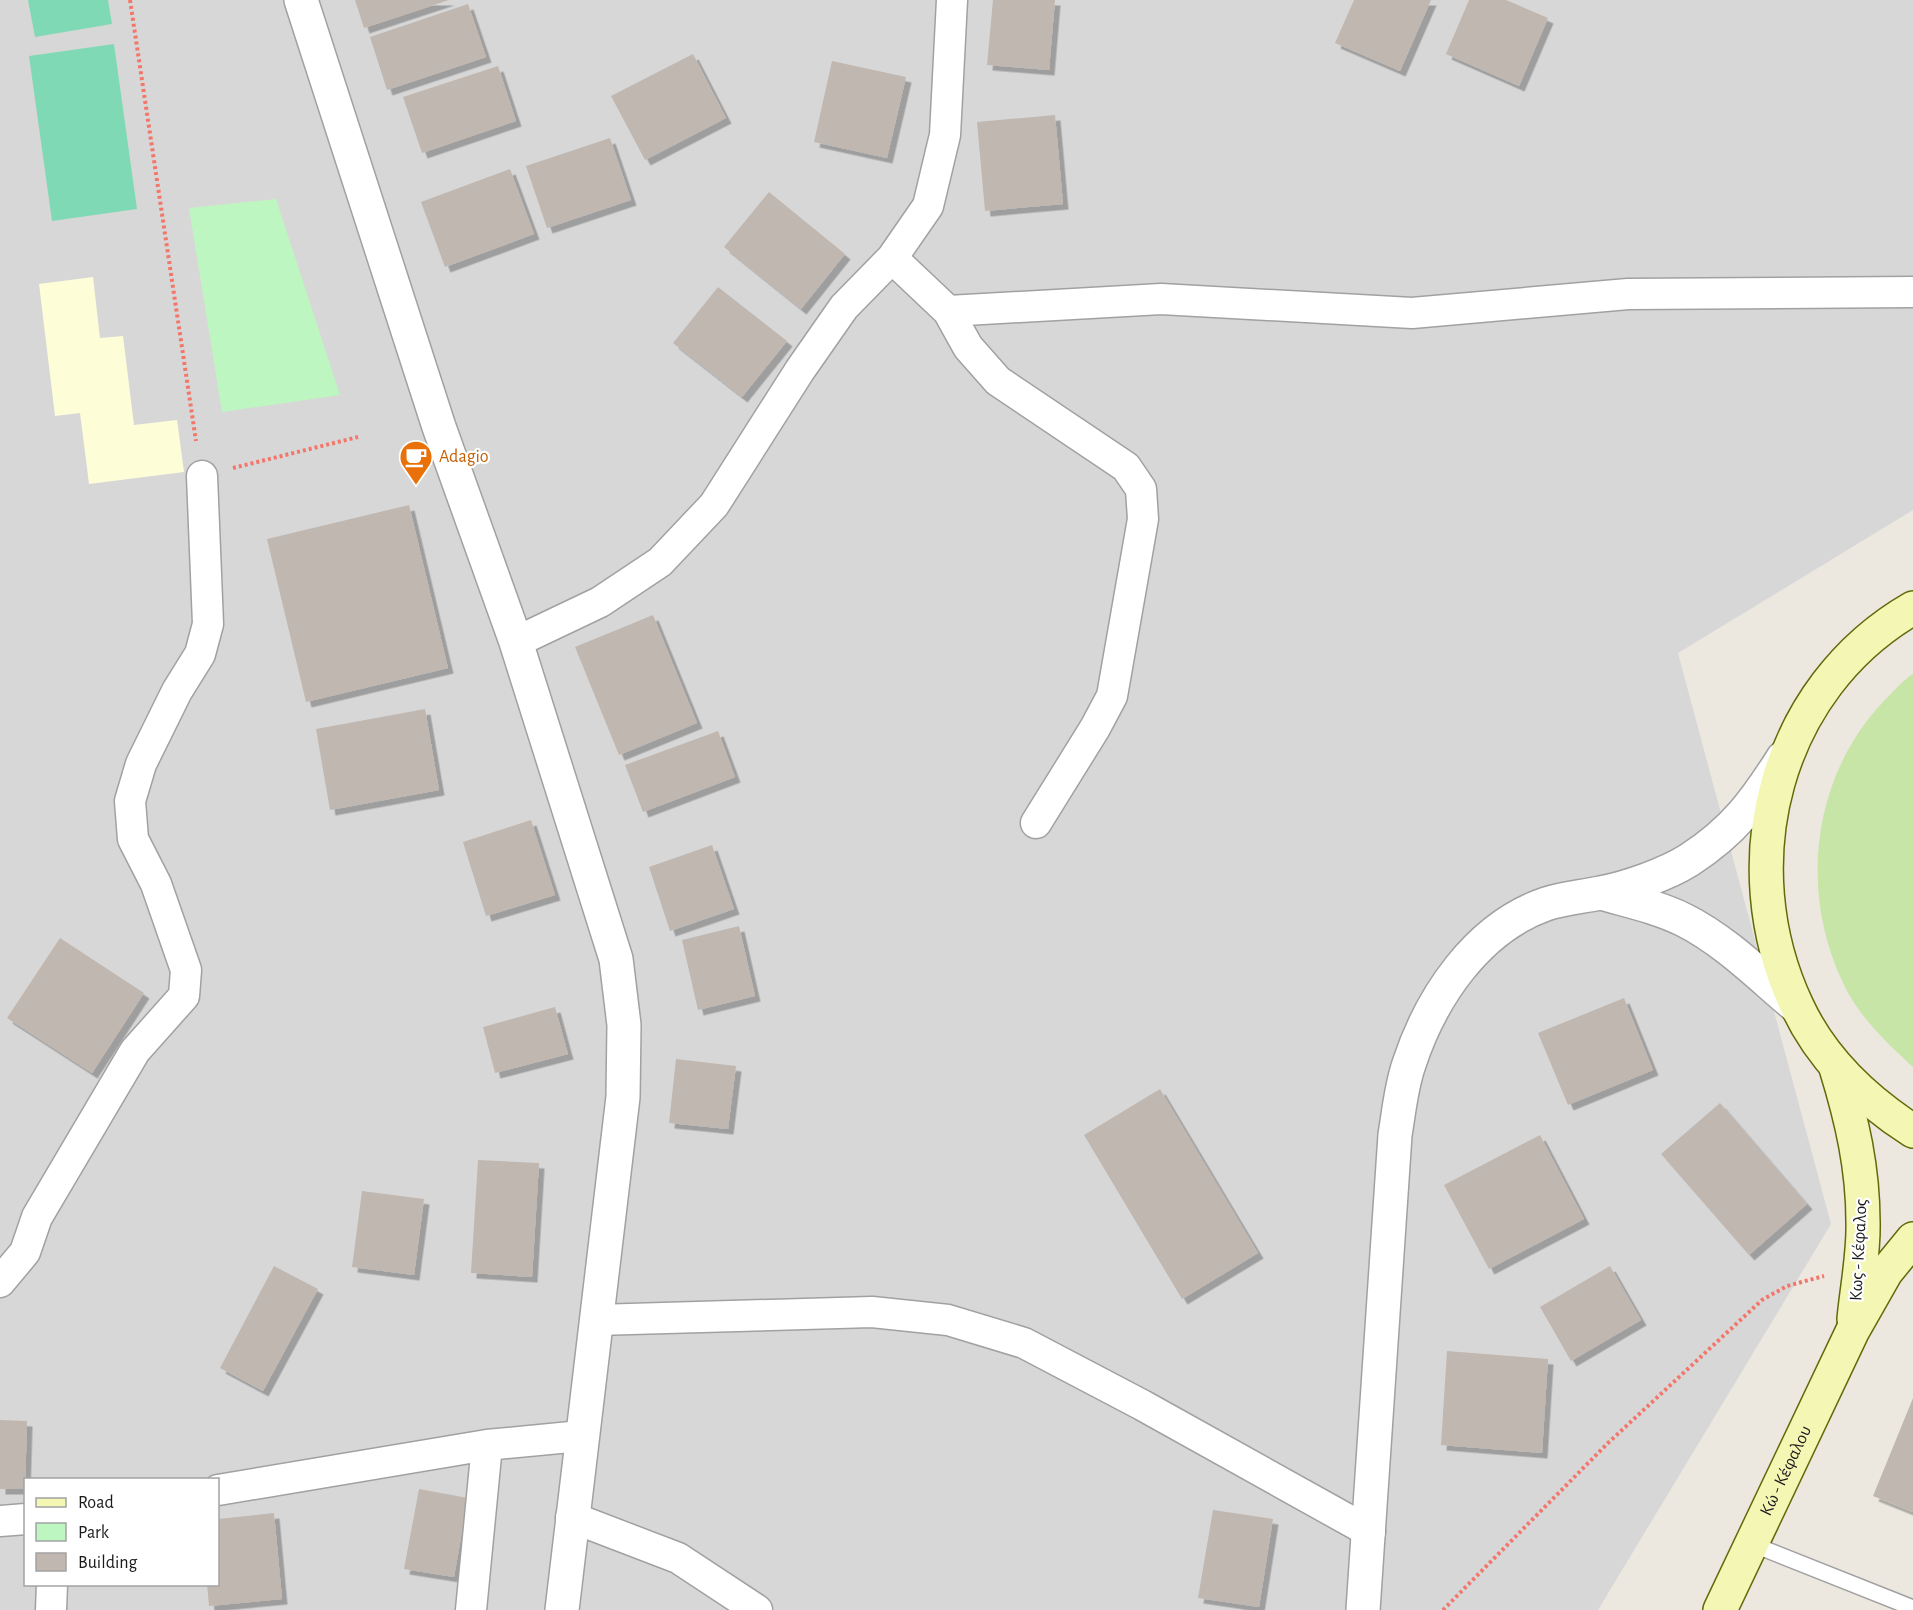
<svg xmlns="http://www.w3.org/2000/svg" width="1913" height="1610" font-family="'Alegreya Sans',sans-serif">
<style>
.residential{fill:#d8d7d7;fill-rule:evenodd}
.education{fill:#fdfdd8}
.grass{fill:#c6e5a7}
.park{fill:#bdf6c0}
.pitch{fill:#80d9b5}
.building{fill:#c0b7b0;filter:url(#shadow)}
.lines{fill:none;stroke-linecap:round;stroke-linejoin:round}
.service-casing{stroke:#a1a1a1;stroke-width:18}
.minor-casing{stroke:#a1a1a1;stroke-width:33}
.tertiary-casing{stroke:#a1a1a1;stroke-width:36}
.secondary-casing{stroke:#616a09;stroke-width:36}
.path{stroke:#f3766a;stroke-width:4;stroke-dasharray:3 3;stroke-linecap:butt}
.service{stroke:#fff;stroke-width:15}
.minor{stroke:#fff;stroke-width:30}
.tertiary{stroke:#fff;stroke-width:33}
.secondary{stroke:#f4f6b4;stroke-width:33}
.labels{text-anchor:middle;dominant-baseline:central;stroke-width:4.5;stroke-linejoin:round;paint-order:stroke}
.food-label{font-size:18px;fill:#c56008;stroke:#fff;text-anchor:start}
.street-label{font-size:18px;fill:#1a1a1a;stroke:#fff}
</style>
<defs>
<filter id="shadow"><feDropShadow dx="5.5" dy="5.5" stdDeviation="0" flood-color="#0004"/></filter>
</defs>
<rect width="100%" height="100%" fill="#ece8e0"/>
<path class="residential" d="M0,0H1913V510L1678,653L1831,1224L1598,1610H0ZM26,1480H218V1584H26Z"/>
<path class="education" d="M93,277L100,338L123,336L134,425L177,420L184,472L89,484L80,413L55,416L39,284Z"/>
<path class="grass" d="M1913,674V1067C1886,1042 1859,1017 1843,983C1799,891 1812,777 1883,702C1893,692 1902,681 1913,674Z"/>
<path class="park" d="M276,199L340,395L222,412L189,208Z"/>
<path class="pitch" d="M28,0H108L112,24L35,37Z
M114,44L137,209L52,221L29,56Z"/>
<path class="building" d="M355,0H449L364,28Z
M993,0H1055L1049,70L987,65Z
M1354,0H1431L1400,71L1335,43Z
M1469,0H1506L1548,18L1519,86L1446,54Z
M468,4L486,57L387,90L370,37Z
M693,54L726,118L645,160L611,96Z
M832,61L906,77L887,158L814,142Z
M498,66L516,121L422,153L403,97Z
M1055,115L1063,204L985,211L977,122Z
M610,138L631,200L547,228L526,166Z
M510,169L534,234L445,267L421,202Z
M769,192L845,254L801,309L724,247Z
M718,287L787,341L742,397L673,343Z
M409,505L448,668L306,702L267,539Z
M653,615L697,723L619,755L575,647Z
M425,709L439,790L330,810L316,729Z
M718,731L735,777L643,812L625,765Z
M531,820L555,895L486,916L463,842Z
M712,845L734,909L670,931L649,867Z
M739,926L755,996L698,1010L682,940Z
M60,938L144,993L92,1073L7,1018Z
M1624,998L1653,1070L1568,1105L1538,1033Z
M555,1007L568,1054L495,1073L483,1027Z
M676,1059L736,1066L728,1129L669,1123Z
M1160,1089L1258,1253L1182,1299L1084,1135Z
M1720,1103L1807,1204L1749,1255L1661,1154Z
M1540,1135L1584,1219L1489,1269L1444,1185Z
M478,1160L539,1163L532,1277L471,1273Z
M362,1191L424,1199L414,1275L352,1267Z
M274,1266L318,1289L263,1391L220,1368Z
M1610,1266L1641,1320L1571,1361L1540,1307Z
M1447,1351L1548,1359L1542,1453L1441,1445Z
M1913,1398V1512L1873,1496Z
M0,1420L27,1421L25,1489H0Z
M419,1489L468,1498L454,1577L404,1569Z
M1213,1510L1273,1519L1259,1607L1198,1598Z
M274,1513L282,1599L209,1606L207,1584H218V1519Z"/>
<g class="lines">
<g class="service-casing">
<path id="service" d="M1752,1544L1913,1608"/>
</g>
<g class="minor-casing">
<path id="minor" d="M892,258L948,311L968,347L998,381L1126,467L1141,489L1143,519L1112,696L1095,728L1036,823
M948,311L1161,299L1412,313L1628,294L1913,292
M516,642L600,602L660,562L714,505L800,370L844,307L892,258L928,206L945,135L952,0
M0,1282L25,1252L37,1217L135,1051L184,996L186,970L156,884L133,839L130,801L141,764L177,691L200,654L208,624L202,476
M596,1320L872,1312L948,1320L1024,1343L1142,1405L1370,1532
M218,1490L487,1445L581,1436
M571,1517L678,1558L757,1610
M0,1521L26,1519
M51,1610L52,1584
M471,1610L487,1445"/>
</g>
<g class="tertiary-casing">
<path id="tertiary" d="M301,0L439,427L516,642L616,959L624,1025L623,1097L562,1610
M1601,893C1629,901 1658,907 1684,920C1726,941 1762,978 1797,1007
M1363,1610L1395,1135C1399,1111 1401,1087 1409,1064C1431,997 1477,928 1546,904C1564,898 1581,897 1600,893C1625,889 1667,874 1689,860C1734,831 1755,802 1783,758"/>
</g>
<g class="secondary-casing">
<g id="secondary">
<path d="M1913,608C1774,688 1730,864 1797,1006C1821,1058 1865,1100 1913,1131"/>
<path d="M1836,1068C1852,1120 1863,1168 1863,1222C1864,1254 1857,1287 1854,1319"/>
<path id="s1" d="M1720,1610L1853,1330L1886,1272L1913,1239"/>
</g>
</g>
<path class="path" d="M130,0L196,441
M233,468L358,437
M1443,1610L1608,1443L1762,1300L1787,1286L1824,1276"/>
<use href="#service" class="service"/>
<use href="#minor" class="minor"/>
<use href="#tertiary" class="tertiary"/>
<use href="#secondary" class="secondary"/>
</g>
<defs>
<g id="cafe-pin" transform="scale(1.725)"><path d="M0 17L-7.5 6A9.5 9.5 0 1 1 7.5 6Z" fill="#e8710a" stroke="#fff"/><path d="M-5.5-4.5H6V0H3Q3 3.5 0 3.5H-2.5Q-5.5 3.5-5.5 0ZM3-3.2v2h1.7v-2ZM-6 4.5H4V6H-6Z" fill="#fff"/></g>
</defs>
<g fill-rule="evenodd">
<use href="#cafe-pin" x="416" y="457"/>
</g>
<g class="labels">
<g class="food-label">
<text x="439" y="457">Adagio</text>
</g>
<g class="street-label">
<text transform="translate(1859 1250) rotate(-87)">Κως - Κέφαλος</text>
<text stroke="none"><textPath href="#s1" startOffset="154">Κώ - Κέφαλου</textPath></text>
</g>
</g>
<rect x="24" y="1478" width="195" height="108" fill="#ffffff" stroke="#a3a3a3" stroke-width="1.5"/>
<rect x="36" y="1498" width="30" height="9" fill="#f4f6b4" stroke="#a3a3a3" stroke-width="1.5"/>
<text x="78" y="1508" font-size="18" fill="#1a1a1a">Road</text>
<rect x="36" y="1523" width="30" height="18" fill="#bdf6c0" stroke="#a3a3a3" stroke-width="1.5"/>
<text x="78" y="1538" font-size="18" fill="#1a1a1a">Park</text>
<rect x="36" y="1553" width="30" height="18" fill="#c0b7b0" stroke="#a3a3a3" stroke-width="1.5"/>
<text x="78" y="1568" font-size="18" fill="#1a1a1a">Building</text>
</svg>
